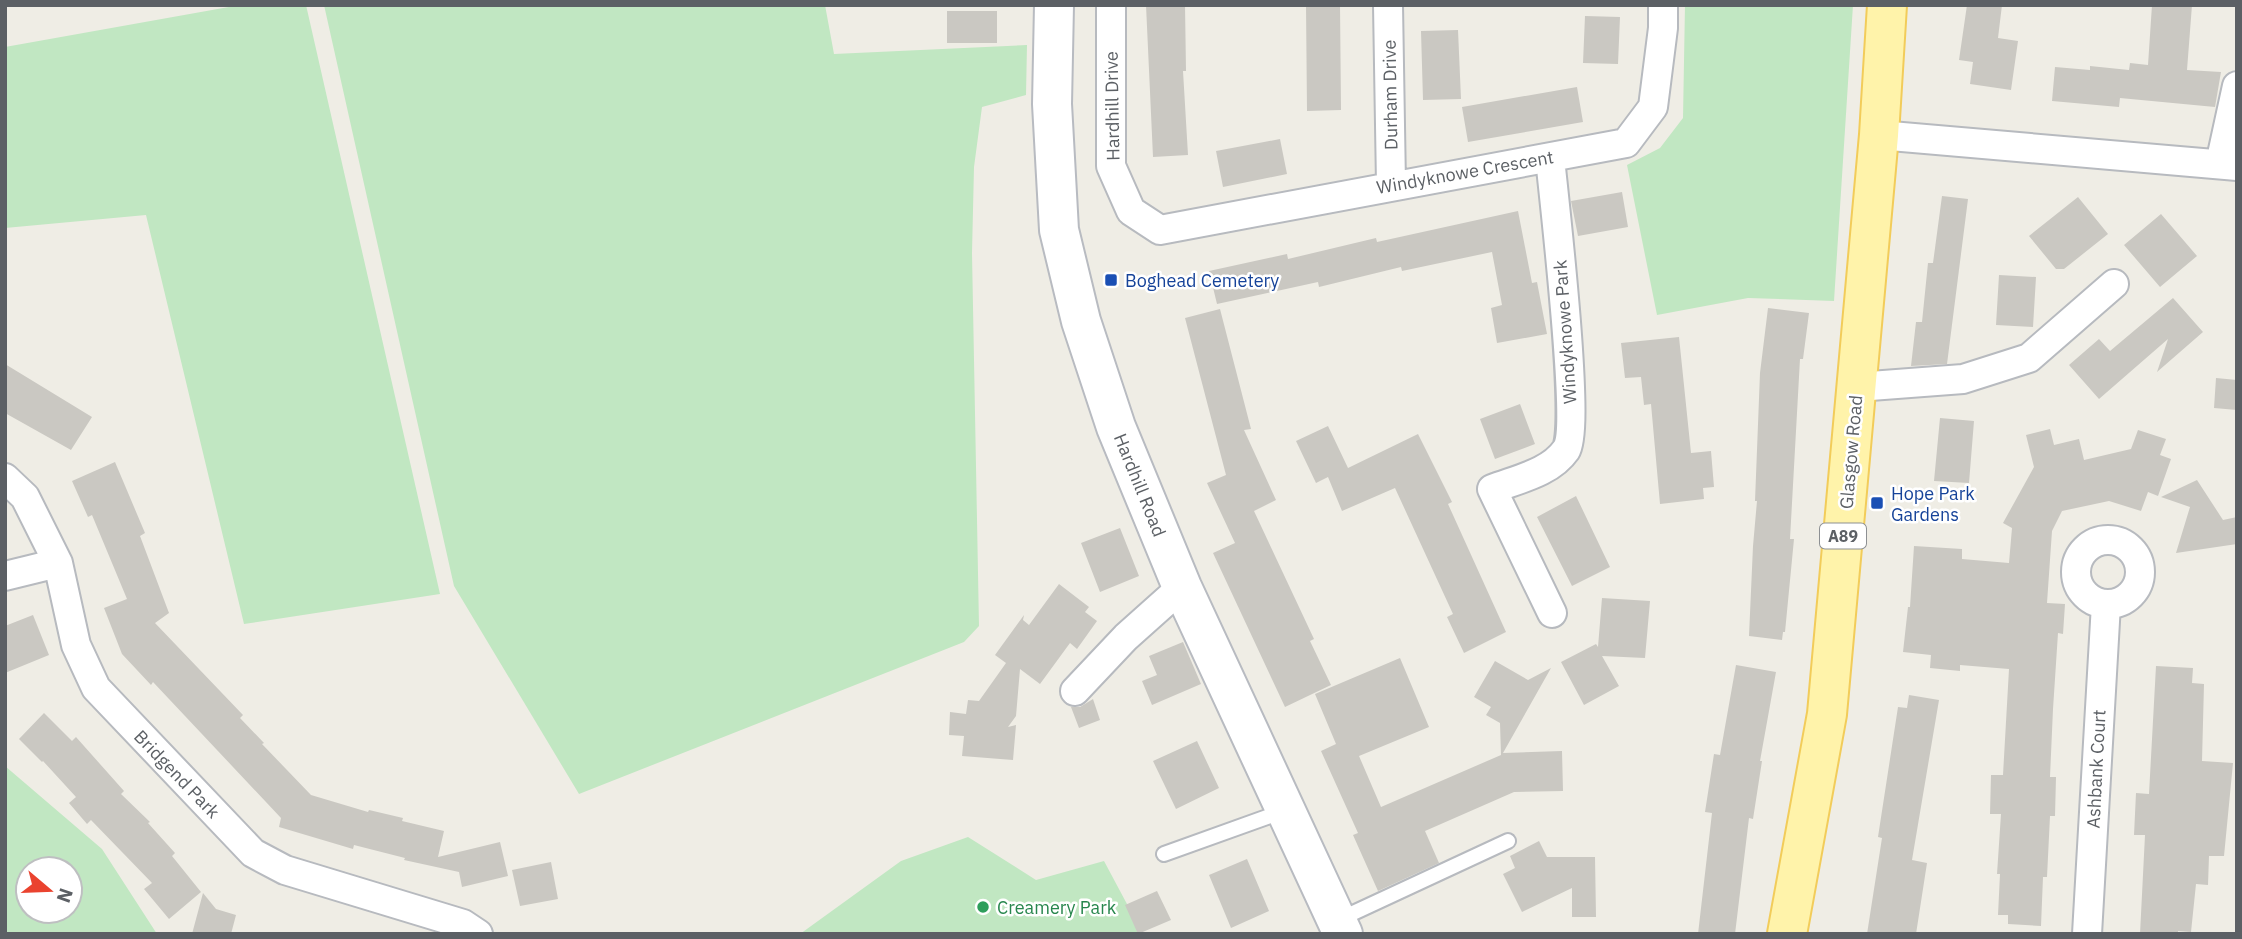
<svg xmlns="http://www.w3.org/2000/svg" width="2242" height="939" font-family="'IBM Plex Sans',sans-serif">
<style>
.green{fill:#c1e7c2;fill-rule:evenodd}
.building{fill:#cac8c2}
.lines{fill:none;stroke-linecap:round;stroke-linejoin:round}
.service-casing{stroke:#b7babf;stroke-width:18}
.minor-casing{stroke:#b7babf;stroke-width:32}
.secondary-casing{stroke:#b8bbc1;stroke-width:42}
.primary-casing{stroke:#f2cc5a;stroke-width:42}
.service{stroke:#fff;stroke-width:14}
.minor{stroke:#fff;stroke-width:28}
.secondary{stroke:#fff;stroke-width:38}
.primary{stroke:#fff3aa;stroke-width:38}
.transit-dot{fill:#1a4fb4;stroke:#fff;stroke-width:2.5}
.leisure-dot{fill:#2e9e5b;stroke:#fff;stroke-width:2.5}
.labels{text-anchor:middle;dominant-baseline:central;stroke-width:5;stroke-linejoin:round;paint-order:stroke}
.shield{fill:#fff;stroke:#8d9093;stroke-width:2}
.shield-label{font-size:16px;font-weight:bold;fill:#5c6065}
.street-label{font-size:18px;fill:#5c6065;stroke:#fff}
.transit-label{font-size:18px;fill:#164399;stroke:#fff;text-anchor:start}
.leisure-label{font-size:18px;fill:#27864d;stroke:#fff;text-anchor:start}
</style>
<rect width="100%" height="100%" fill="#efede5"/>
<path class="green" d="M240,5H306L440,594L244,624L146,215L5,228V47Z
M324,5H825L834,54L1027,45L1026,95L982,107L974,167L972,253L979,626L964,642L579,794L454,586Z
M1685,5H1853L1834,301L1748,298L1657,315L1627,165L1660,148L1683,118Z
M5,766L102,849L157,934H5ZM70,869V911H28V869Z
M968,837L1036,880L1104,861L1143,934H800L901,861Z"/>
<path class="building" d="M1146,5H1185L1186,71H1183L1188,155L1153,157Z
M1306,5H1340L1341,110L1307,111Z
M1967,5H2002L1998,38L2018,41L2011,90L1970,84L1973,62L1959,60Z
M2152,5H2192L2187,70L2221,72L2215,107L2120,98L2119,107L2052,101L2055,67L2090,70V66L2129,70L2130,63L2148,65Z
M947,11H997V43H947Z
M1585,16L1620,17L1618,64L1583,63Z
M1458,30L1461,99L1423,100L1421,31Z
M1577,87L1583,122L1468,142L1462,107Z
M1280,139L1287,174L1223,187L1216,151Z
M1622,192L1628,227L1578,236L1571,201Z
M1942,196L1968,199L1947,364L1911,366L1916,322H1922L1928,263H1933Z
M2078,197L2108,234L2064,269H2056L2029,236Z
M1518,211L1532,283L1537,282L1547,334L1497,343L1491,308L1502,305L1492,252L1402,271L1401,267L1319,287L1318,282L1217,304L1209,271L1287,254L1288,259L1376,238L1377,242Z
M2161,214L2197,256L2160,287L2124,245Z
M1999,275L2036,277L2033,327L1996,325Z
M2173,298L2203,332L2157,372L2168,339L2099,399L2069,365L2099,339L2110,351Z
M1768,308L1809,313L1803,359H1800L1790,539H1794L1785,632H1783L1782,640L1749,636L1753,546L1757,501H1755L1760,373Z
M1220,309L1251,429L1244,430L1276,500L1254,511L1314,639L1310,641L1331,685L1285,707L1213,553L1235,543L1207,483L1226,475L1185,318Z
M1679,337L1691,453L1711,451L1714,487L1703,488L1704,499L1660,504L1651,404L1644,405L1641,377L1625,378L1621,343Z
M5,364L92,417L71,450L5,413Z
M2216,378L2237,380V410L2214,408Z
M1520,404L1535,444L1495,459L1480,419Z
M1940,418L1974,421L1969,483L1934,481Z
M1328,426L1348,468L1418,434L1452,502L1448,504L1506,632L1464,653L1447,617L1453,614L1395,488L1342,511L1328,477L1316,483L1296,441Z
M2050,429L2054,445L2079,439L2084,460L2131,449L2138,430L2166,439L2160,455L2171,459L2158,496L2148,492L2141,511L2109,501L2062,511L2052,531L2047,603L2065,604L2063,634L2058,633L2053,709L2050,777H2056L2055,816H2050L2047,877H2043L2041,926L2008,924V915H1998L2000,874H1997L2001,814H1990L1991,775H2003L2009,669L1960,665V671L1930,668L1931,655L1903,652L1908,607H1910L1914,546L1962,549V559L2009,563L2012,528L2003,523L2034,467L2026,435Z
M115,462L145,533L140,536L169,613L155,623L243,715L240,718L264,743L262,744L311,795L368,812L369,810L403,818L402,821L444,831L438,857L500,842L508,876L462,887L459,872L404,860L405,858L354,845L353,849L279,827L281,818L153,682L151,685L122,654L104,608L127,599L92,515L88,517L72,481Z
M2197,480L2223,520L2237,517V544L2176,553L2190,507L2161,497Z
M1576,496L1610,567L1572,586L1537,517Z
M1120,528L1139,576L1100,592L1081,543Z
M1059,584L1089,607L1085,612L1097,621L1077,649L1070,643L1040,684L1020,669L1016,716L1008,727L1016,725L1013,760L962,756L964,736L949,735L950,712L966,714L968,700L979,701L1006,663L995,655L1024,615L1023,620L1029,625Z
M1602,598L1650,601L1645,658L1602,656L1619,686L1584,705L1561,662L1596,644L1598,647Z
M33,615L49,655L5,673V626Z
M1183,642L1201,684L1152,705L1142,681L1157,675L1149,656Z
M1400,658L1429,727L1359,756L1381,807L1501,755L1500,723L1486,715L1491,707L1474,697L1495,661L1528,680L1551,668L1503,753L1562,751L1563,791L1514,792L1425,831L1439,863L1378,891L1353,835L1358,833L1321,751L1336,744L1315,694Z
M1736,665L1776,672L1760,761H1762L1753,819L1749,818L1735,934H1698L1712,813L1705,812L1714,754L1720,755Z
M2156,666L2193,668L2192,683L2204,684L2202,761L2233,763L2224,856H2209L2208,885L2196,884L2191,932L2178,931V934H2140L2145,835H2134L2136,793L2149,794Z
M1909,695L1939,700L1912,860L1927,863L1916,934H1867L1882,838L1878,837L1898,707L1907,708Z
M1093,699L1100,720L1079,728L1071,707H1080Z
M44,713L72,741L76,737L124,791L121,794L150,822L148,823L175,853L172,856L201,892L169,919L144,889L152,883L91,820L87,824L69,803L76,797L43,761L42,762L19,739Z
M1197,741L1219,788L1176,809L1153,761Z
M1539,841L1547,857H1595L1596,917H1572V888L1522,912L1503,874L1515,868L1510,856Z
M1247,859L1269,911L1231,928L1209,875Z
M551,862L558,899L520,906L512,870Z
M1157,891L1171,920L1138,934L1125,905Z
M203,893L216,909L236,915L231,934H192Z"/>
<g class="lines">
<g class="service-casing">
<path id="service" d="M1164,854L1284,811
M1338,920L1508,841"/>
</g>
<g class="minor-casing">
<path id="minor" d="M1111,5V166L1131,211L1160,230L1626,143L1653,107L1663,28V5
M1388,5L1391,185
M1879,135L2237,166
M1550,158C1554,199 1581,428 1566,450C1550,473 1518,479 1492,489L1552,613
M2220,164L2237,86
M1857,387L1963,379L2029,358L2114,284
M5,478L25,497L58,563L76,645L96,688L253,853L285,870L463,924L478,934
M2076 572a32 32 0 1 1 64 0a32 32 0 1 1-64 0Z
M5,576L58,563
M1075,691L1126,637L1182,587
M2087,934L2106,604"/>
</g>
<g class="secondary-casing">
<path id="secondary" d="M1054,5L1052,104L1059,230L1081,321L1116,427L1182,587L1343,934"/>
</g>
<g class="primary-casing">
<path id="primary" d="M1787,934L1827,714L1879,135L1887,5"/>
</g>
<use href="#service" class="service"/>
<use href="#minor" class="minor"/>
<use href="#secondary" class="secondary"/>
<use href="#primary" class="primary"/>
</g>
<g class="transit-dot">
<rect x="1104" y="273" width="14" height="14" rx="3.5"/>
<rect x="1870" y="496" width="14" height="14" rx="3.5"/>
</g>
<circle class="leisure-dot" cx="983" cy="907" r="7"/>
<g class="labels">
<rect class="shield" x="1820" y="523.5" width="46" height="25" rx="5"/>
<g class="shield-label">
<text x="1843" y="536">A89</text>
</g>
<g class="street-label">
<text transform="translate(1390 95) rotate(-91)">Durham Drive</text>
<text transform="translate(1112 106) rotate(-91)">Hardhill Drive</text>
<text transform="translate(1465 172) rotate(-10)">Windyknowe Crescent</text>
<text transform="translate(1565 332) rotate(-94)">Windyknowe Park</text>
<text transform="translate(1851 452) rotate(-85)">Glasgow Road</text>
<text transform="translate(1140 485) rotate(68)">Hardhill Road</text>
<text transform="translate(2096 769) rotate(-87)">Ashbank Court</text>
<text transform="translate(177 774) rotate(46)">Bridgend Park</text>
</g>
<g class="transit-label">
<text x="1125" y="280">Boghead Cemetery</text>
<text x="1891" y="493">Hope Park<tspan x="1891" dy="21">Gardens</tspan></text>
</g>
<g class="leisure-label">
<text x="997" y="907">Creamery Park</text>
</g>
</g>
<rect width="2242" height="939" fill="none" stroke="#5c6065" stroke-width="14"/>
<g transform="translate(49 890) rotate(109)"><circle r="33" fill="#ffffff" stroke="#bebfc1" stroke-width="2"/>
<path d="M0-5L12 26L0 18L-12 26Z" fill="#ea432f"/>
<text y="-10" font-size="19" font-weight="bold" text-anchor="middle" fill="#5c6065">N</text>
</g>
</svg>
